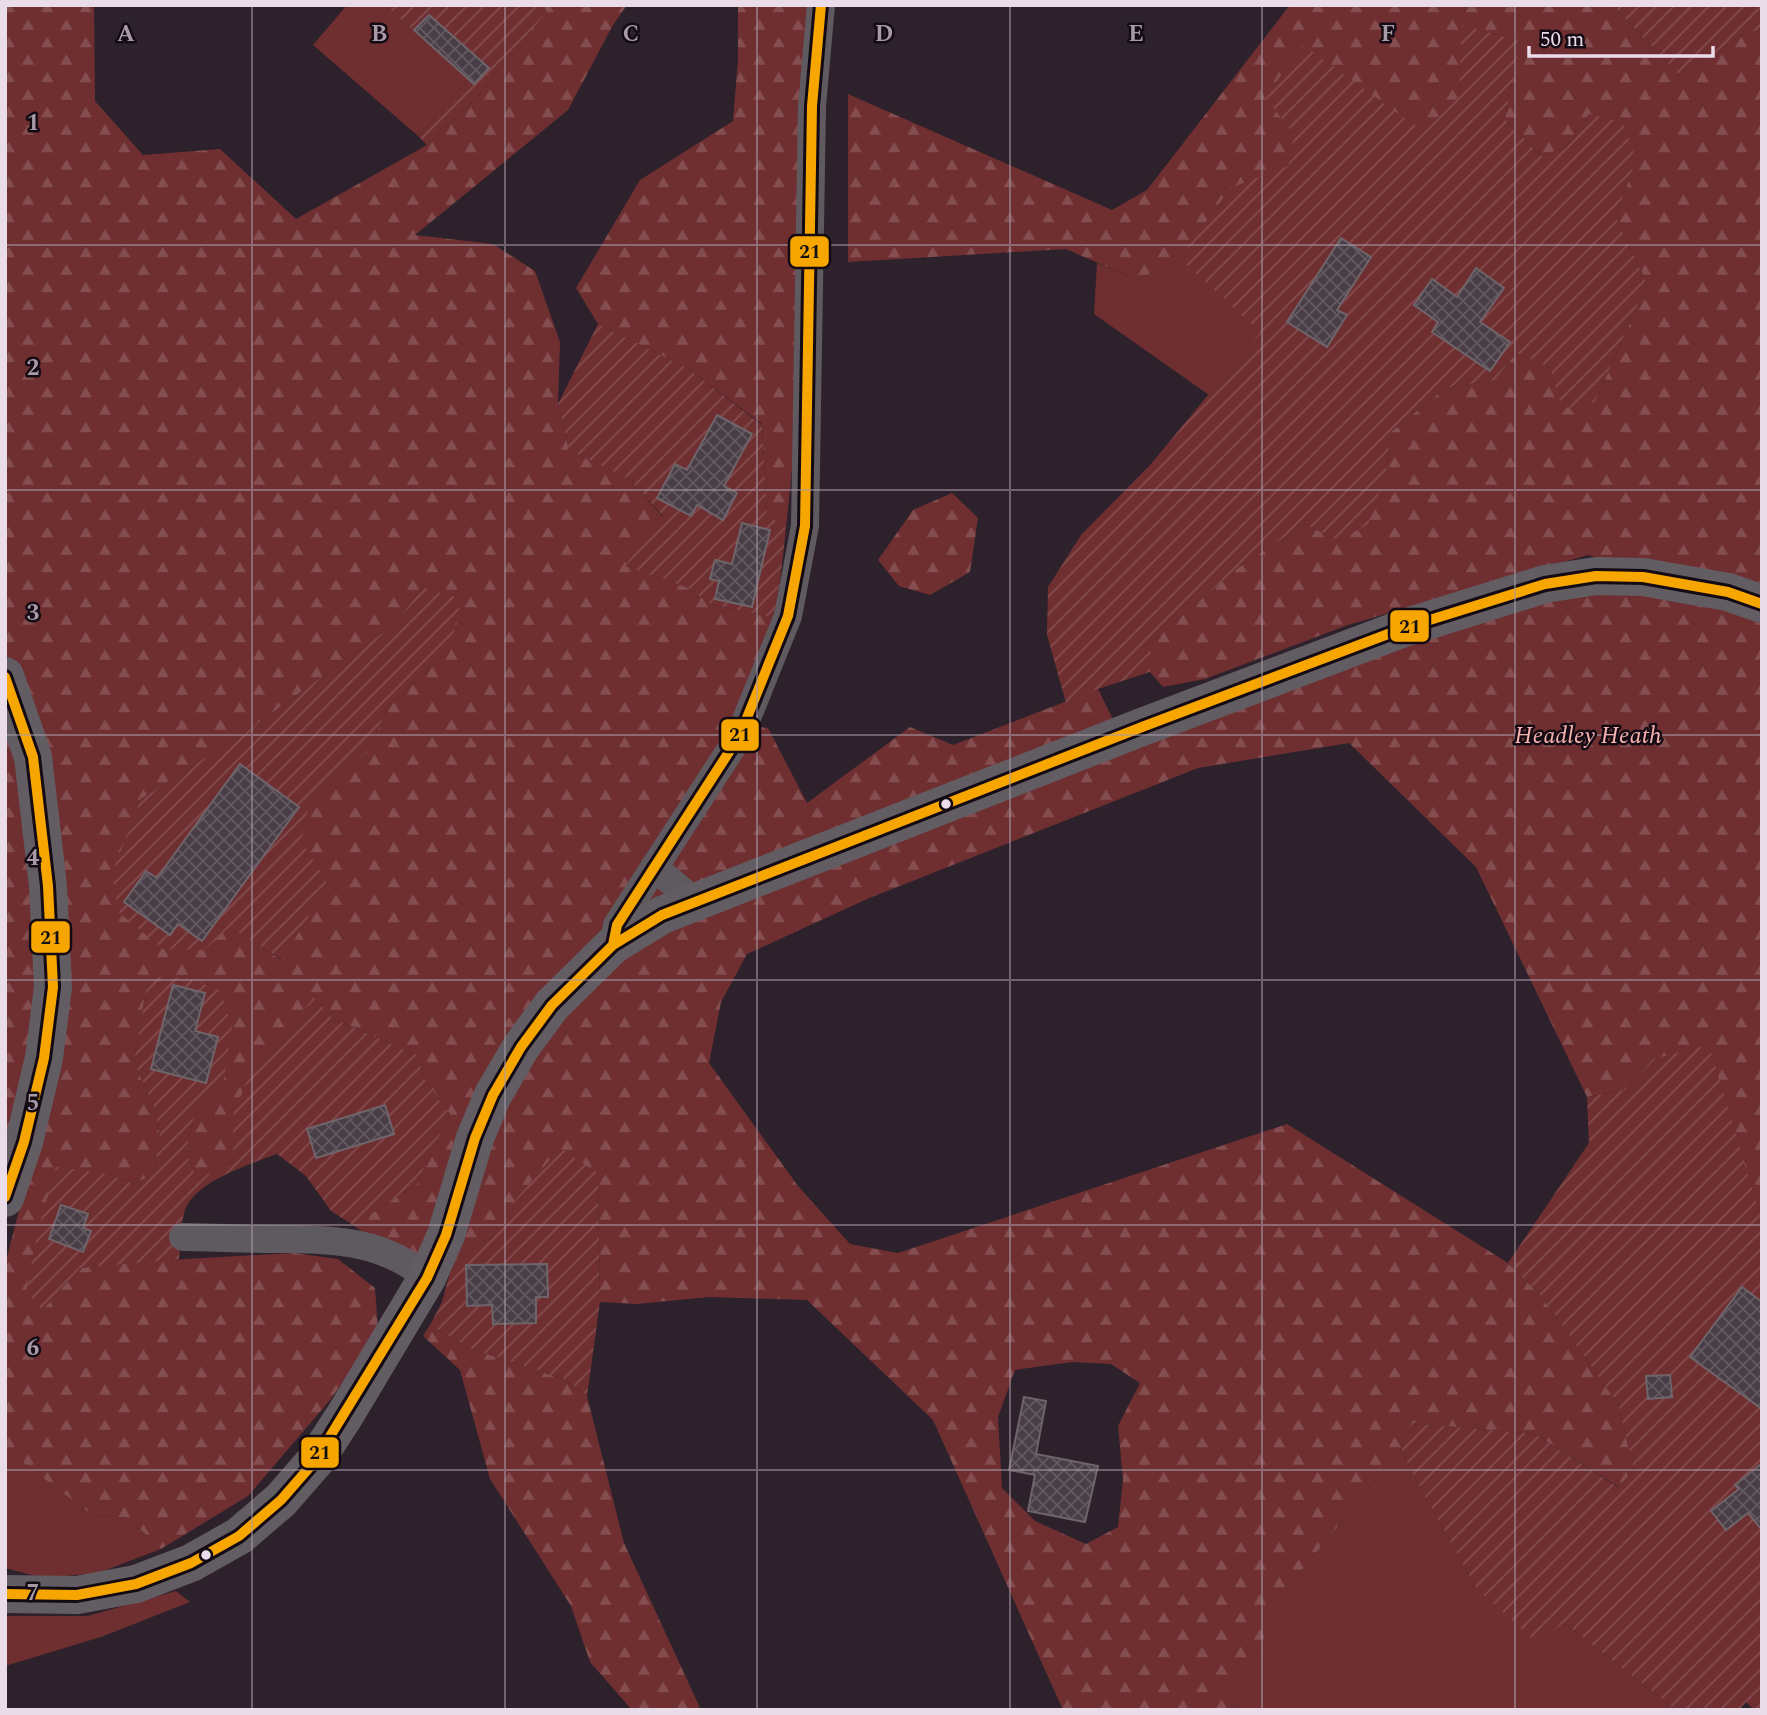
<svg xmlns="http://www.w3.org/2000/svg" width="1767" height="1715" font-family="Spectral,serif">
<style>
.grass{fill:#6f2f31}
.forest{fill:url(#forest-firs);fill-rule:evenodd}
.garden{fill:url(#garden-furrows)}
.building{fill:url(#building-cross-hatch);stroke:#70646b;stroke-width:2}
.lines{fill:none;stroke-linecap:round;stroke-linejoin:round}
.minor{stroke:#5f5a60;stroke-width:28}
.secondary{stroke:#625c63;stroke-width:38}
.bus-1-casing{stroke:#140a13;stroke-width:16}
.bus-1{stroke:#f7a600;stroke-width:10}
.grid{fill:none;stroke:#a89ba7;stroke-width:2;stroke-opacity:0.55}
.bus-dot{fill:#ebdce9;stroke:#140a13;stroke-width:2.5}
.labels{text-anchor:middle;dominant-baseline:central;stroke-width:5;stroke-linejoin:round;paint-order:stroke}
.park-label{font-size:24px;font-style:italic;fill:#f8b2af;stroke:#140a13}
.grid-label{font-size:23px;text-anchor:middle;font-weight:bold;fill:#a89ba7;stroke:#140a13;stroke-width:5;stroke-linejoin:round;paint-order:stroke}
.line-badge{stroke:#140a13;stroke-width:2.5}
.pale-badge-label{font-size:19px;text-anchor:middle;font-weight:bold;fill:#111}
</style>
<defs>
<pattern id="forest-firs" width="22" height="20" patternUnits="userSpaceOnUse" patternTransform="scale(1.75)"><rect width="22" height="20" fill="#6f2f31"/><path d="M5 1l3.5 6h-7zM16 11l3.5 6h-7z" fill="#844d4f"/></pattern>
<pattern id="garden-furrows" width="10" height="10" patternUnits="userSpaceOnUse" patternTransform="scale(1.75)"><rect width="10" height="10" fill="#6f2f31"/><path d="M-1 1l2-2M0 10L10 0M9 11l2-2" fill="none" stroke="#844d4f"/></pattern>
<pattern id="building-cross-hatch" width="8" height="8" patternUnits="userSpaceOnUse" patternTransform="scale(1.75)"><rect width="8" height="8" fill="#493e45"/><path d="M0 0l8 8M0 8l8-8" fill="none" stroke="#635960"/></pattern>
</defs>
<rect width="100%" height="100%" fill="#2d212c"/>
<path class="grass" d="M347,5H384L469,79L418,136L313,45Z
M1180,259L1260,331L1209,395L1094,314L1097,263L1137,280Z
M5,1448L92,1515L128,1518L161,1549L98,1573L43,1578L5,1568Z
M1401,1449L1413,1475L1476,1588L1564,1623L1676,1710H1233L1236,1689L1298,1575Z
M176,1591L190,1602L101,1637L5,1666V1616H88Z"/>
<path class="forest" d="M5,5H94L95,101L143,155L220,149L296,219L427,145L478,96L546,11L542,5H627L613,25L568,110L415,235L493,244L535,271L560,342L558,404L569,450L630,480L663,517L626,566L686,587L713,605L776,618L731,724L768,728L807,803L910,727L953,745L1098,689L1127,748L1469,621L1570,596L1644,590L1762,619V1211L1758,1209L1653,1059L1625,1090L1587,1097L1476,867L1349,743L1198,768L867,899L747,954L721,1002L709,1063L798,1186L850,1244L898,1253L1287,1124L1508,1263L1542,1297L1618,1404L1634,1470L1619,1487L1535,1434L1411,1423L1401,1449L1298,1575L1236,1689L1233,1710H1063L933,1420L807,1300L709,1297L637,1304L600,1302L598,1174L560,1149L510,1206L492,1237L453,1261L400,1258L353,1225L416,1185L450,1114L425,1080L417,1055L332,1018L314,997L233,1114V1161L197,1180L186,1151L194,1116L224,1079L148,978L134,1062L153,1104L160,1136L153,1175L133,1184L110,1174L42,1310L80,1268L132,1262L294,1253L338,1259L375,1288L378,1331L331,1399L248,1496L161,1549L128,1518L92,1515L8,1451L5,1448V1265L26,1183L42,991L5,1161ZM422,587L450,649L387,709L368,752L310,802L300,841L328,884L281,960L230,926L141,799L250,729L395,624ZM1072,1362L1111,1364L1140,1383L1118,1426L1123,1480L1118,1527L1086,1544L1035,1521L1002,1488L998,1417L1015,1370Z
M738,5H812L796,430L786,528L767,516L762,424L689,369L598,324L576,288L640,180L733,121L738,59Z
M1290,5H1612L1681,77L1747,31H1762V592L1623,565L1588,555L1348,625L1205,679L1163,687L1150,672V643L1239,567L1305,524L1339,541L1386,474L1391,432L1445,388L1495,380L1516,353L1550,368L1595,402L1647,284L1616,217L1636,159L1589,114L1567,147L1541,156L1505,119L1520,41L1463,26L1459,97L1421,134L1295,135L1288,166L1298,371L1224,377L1260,331L1180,259L1137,280L1066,249L848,262V94L1112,210L1147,190Z
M952,493L978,518L970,572L930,595L899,586L878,560L913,510Z
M430,1325L469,1348L566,1380L587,1396L624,1543L701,1710H632L590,1662L571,1606L490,1479L460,1370L423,1336Z"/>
<path class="garden" d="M384,5H542L547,11L478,96L427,145L418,136L469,79Z
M1612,5H1762V31H1747L1681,77Z
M1462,25L1520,41L1505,119L1541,156L1567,147L1589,114L1623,122L1636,159L1616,217L1647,284L1595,402L1562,409L1550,368L1516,353L1495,380L1445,388L1391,432L1386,474L1368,524L1339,541L1305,524L1239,567L1151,642L1150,672L1098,689L1066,703L1047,635L1048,587L1081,535L1151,464L1260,332L1180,259L1230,188L1288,166L1294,135L1265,97L1303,45L1417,127L1421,134L1459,96Z
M598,324L689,369L762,425L767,515L786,528L776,618L713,605L686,587L625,566L663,516L630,480L569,450L558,404Z
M422,587L461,599L450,649L387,709L368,752L310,802L301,841L328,884L282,960L230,927L204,950L163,949L118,912L112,873L141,799L250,729L395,624Z
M148,977L186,978L220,990L232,1027L224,1079L194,1116L186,1151L197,1180L233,1161V1114L247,1081L314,997L332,1018L417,1055L425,1080L450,1114L416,1185L353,1225L331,1211L306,1176L277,1154C250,1164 195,1181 185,1210C180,1225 181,1244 179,1259L80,1268L42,1311L26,1290L39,1226L56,1167L110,1174L133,1184L153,1175L160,1136L153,1104L134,1062Z
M1709,1045L1758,1209L1762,1211V1503L1749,1514L1759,1526L1762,1524V1710H1754L1746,1702L1739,1710H1676L1564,1623L1536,1642L1476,1588L1413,1475L1401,1449L1411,1423L1535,1434L1618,1487L1634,1470L1618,1404L1542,1297L1508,1263L1589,1143L1587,1097L1625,1090L1653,1059Z
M560,1148L598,1173L600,1302L587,1396L566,1380L469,1348L430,1325L442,1302L453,1261L492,1237L510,1206Z"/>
<path class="building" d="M429,15L489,68L474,84L414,30Z
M1341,238L1371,257L1337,310L1347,315L1327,347L1287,322Z
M1476,268L1504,288L1480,322L1510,342L1490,371L1432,332L1438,322L1414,305L1432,279L1457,297Z
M717,415L752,434L724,486L737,493L723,520L697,505L691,516L657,498L675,464L687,470Z
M742,523L770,530L752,607L715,599L719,581L710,579L715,560L732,564Z
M240,764L299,807L202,941L178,924L170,935L124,902L146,871L157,878Z
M173,985L205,993L195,1031L218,1037L206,1083L151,1069Z
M385,1105L394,1134L316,1158L307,1129Z
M61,1205L88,1214L83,1228L91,1231L83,1252L49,1239Z
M547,1264L548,1297H536V1323L493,1324L492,1305L467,1306L466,1265Z
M1742,1287L1762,1302V1409L1690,1357Z
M1670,1375L1672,1397L1648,1399L1646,1376Z
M1024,1397L1046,1401L1036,1454L1098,1466L1085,1522L1028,1511L1035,1475L1009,1470Z
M1762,1463V1530L1748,1513L1726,1530L1711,1511L1739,1489L1735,1485Z"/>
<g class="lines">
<path class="minor" d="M654,867L694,901
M613,945L617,925L740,735L788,616L805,526L812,106L821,5
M183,1237C216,1238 248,1239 280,1239C336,1240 383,1240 427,1278"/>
<path class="secondary" d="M5,676L33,757L48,886L53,987L44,1058L24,1142L5,1198
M5,1594L77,1595L136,1584L191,1563L239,1536L281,1500L315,1461L345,1415L427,1278L446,1235L475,1138L493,1095L521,1047L552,1005L613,945L662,915L1142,727L1404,628L1545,584L1596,576L1643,577L1728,592L1762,604"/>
<g class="bus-1-casing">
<path id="bus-1" d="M5,677L33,757L48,886L53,987L44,1058L24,1142L5,1197
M613,945L617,925L740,735L788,616L805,526L812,106L821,5
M5,1594L77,1595L136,1584L191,1563L239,1536L281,1500L315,1461L427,1278L446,1235L475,1138L493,1095L521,1047L552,1005L613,945L662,915L1142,727L1404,628L1545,584L1596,576L1643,577L1728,592L1762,604"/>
</g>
<use href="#bus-1" class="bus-1"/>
</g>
<path class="grid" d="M252,5V1710M505,5V1710M757,5V1710M1010,5V1710M1262,5V1710M1515,5V1710M5,245H1762M5,490H1762M5,735H1762M5,980H1762M5,1225H1762M5,1470H1762"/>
<g class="bus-dot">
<circle cx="946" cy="804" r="6"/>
<circle cx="206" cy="1555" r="6"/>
</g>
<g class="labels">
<g class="park-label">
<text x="1588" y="736">Headley Heath</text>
</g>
</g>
<g class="grid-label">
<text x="126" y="41">A</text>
<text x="379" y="41">B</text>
<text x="631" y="41">C</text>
<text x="884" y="41">D</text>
<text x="1136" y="41">E</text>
<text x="1388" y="41">F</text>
<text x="33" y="130">1</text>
<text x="33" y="375">2</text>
<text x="33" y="620">3</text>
<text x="33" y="865">4</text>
<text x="33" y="1110">5</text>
<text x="33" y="1355">6</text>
<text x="33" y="1600">7</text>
</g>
<g class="line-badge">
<rect x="789" y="235" width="41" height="33" rx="7" fill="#f7a600"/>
<rect x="1389" y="609" width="41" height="34" rx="7" fill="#f7a600"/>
<rect x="720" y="718" width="40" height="34" rx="7" fill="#f7a600"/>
<rect x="30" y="920" width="41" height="34" rx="7" fill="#f7a600"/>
<rect x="300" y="1436" width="40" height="33" rx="7" fill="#f7a600"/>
</g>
<g class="pale-badge-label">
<text x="810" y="258">21</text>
<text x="1410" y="633">21</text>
<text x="740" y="741">21</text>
<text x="51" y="944">21</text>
<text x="320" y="1459">21</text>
</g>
<rect width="1767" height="1715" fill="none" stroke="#ebdce9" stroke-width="14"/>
<path d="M1529 46v10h184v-10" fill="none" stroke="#ebdce9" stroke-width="3.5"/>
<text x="1540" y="46" font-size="21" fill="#ebdce9" stroke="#140a13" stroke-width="5" paint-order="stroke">50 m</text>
</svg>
